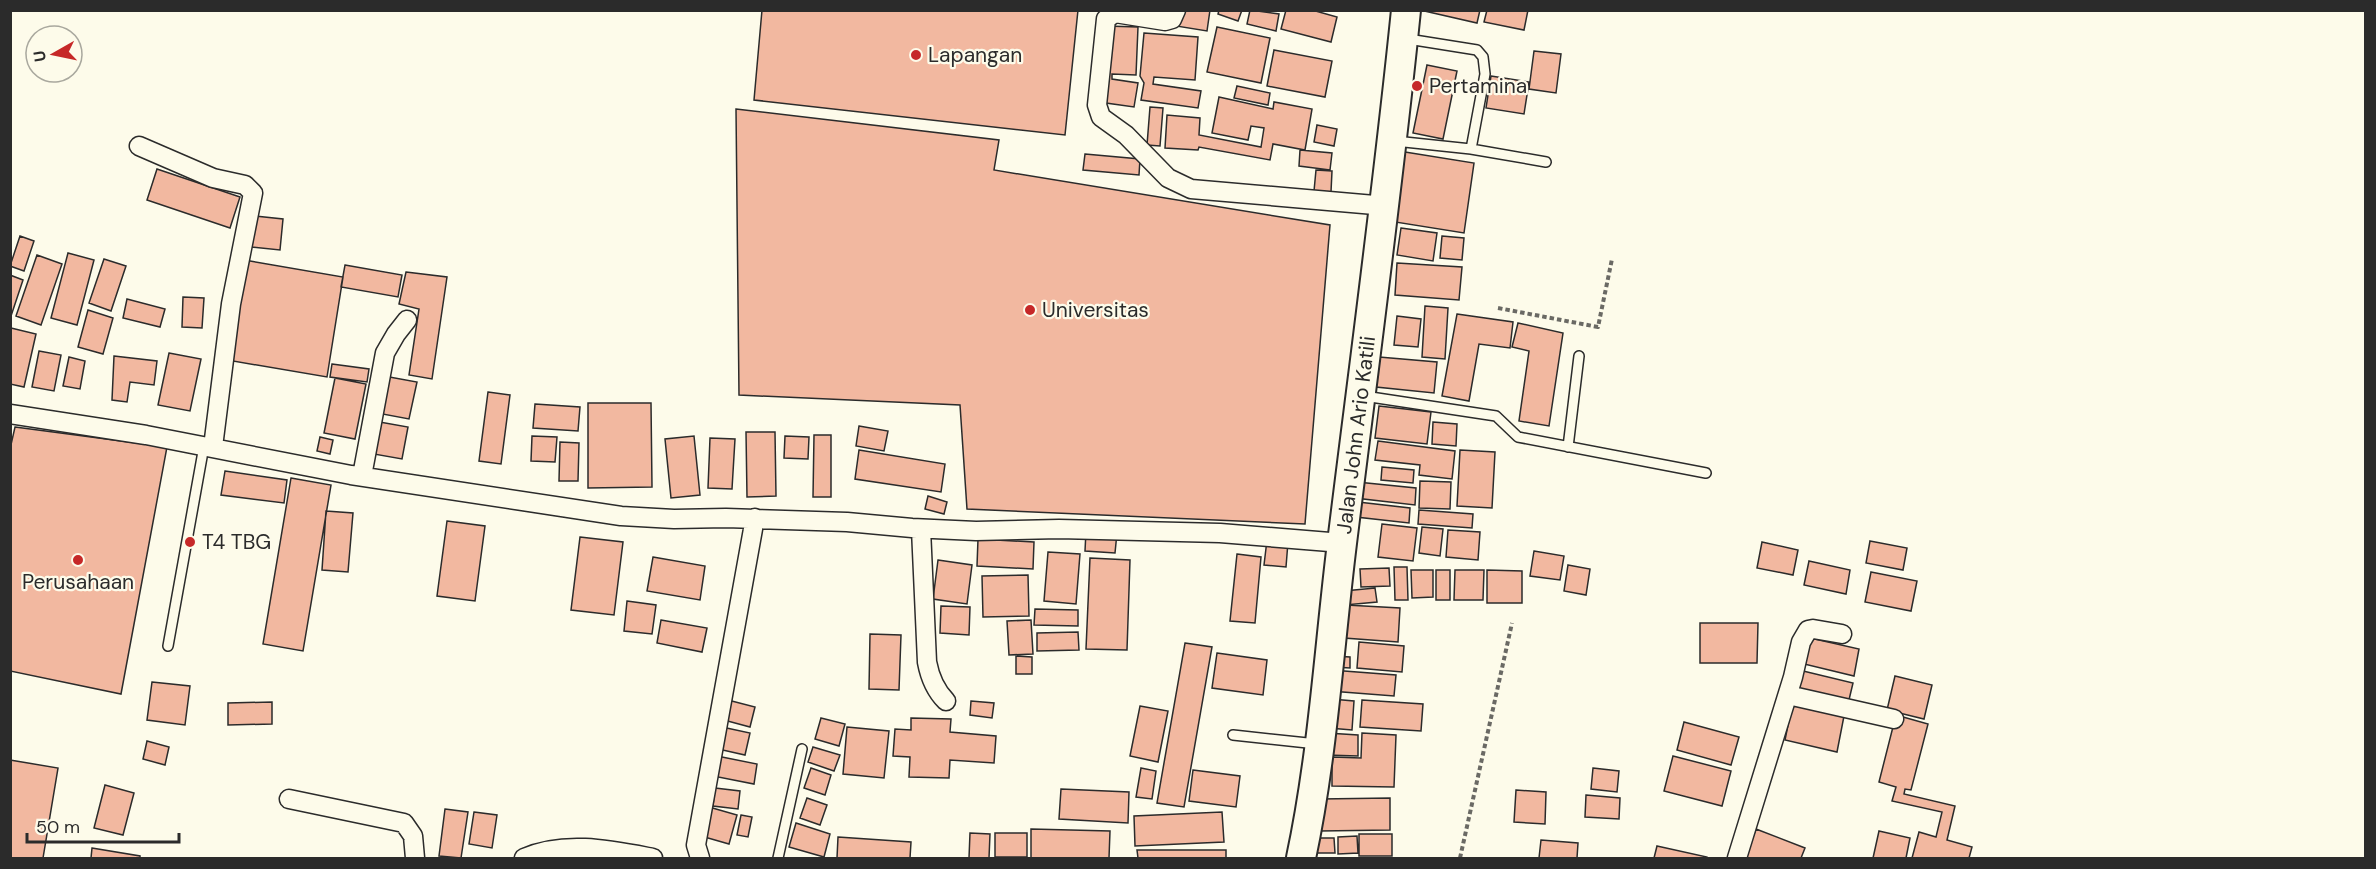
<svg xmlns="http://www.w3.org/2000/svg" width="2376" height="869" font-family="'DM Sans',sans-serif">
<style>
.building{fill:#f2b8a0;stroke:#2b2b2b;stroke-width:1.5}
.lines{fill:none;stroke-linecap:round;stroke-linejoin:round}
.lane-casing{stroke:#2b2b2b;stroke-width:12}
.street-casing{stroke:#2b2b2b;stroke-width:21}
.primary-casing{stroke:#2b2b2b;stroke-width:32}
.path{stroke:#6a6964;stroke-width:4;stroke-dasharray:4.5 3;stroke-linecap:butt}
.lane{stroke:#fdfbea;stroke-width:9}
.street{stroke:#fdfbea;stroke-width:18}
.primary{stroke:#fdfbea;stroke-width:28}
.poi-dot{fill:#c62828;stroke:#fdfbea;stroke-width:2}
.labels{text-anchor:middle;stroke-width:4.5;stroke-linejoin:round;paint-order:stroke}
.poi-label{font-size:21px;fill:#2b2b2b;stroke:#fdfbea;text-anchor:start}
.street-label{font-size:21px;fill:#2b2b2b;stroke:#fdfbea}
</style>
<rect width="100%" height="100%" fill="#fdfbea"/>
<!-- building -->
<path class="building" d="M762,10H1078L1065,135L754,100Z
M1179,10H1210L1207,31L1176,26Z
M1219,10H1242L1238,21L1218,14Z
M1250,10L1279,14L1276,31L1247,24Z
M1286,10H1312L1337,17L1331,42L1281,29Z
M1420,10H1480L1477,23Z
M1487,10H1528L1524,30L1484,22Z
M1106,26L1138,27L1136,75L1112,74V79L1138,83L1134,107L1099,102Z
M1217,27L1270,38L1261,83L1207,72Z
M1144,33L1198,37L1195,80L1154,77L1153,84L1201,91L1198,108L1141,100L1144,83L1140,76Z
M1274,50L1332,61L1325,97L1267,86Z
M1534,51L1561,54L1556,93L1529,89Z
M1427,65L1457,71L1443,139L1413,133Z
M1491,76L1529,82L1524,114L1486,108Z
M1237,86L1270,93L1268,105L1234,98Z
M1219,97L1273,109L1274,102L1312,109L1305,150L1273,144L1270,160L1199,147L1198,150L1165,148L1167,115L1200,118L1199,135L1261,147L1264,128L1251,126L1248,140L1212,133Z
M1150,107L1163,108L1160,146L1147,145Z
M736,109L999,140L994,170L1330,225L1305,524L967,509L960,405L739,395Z
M1317,125L1337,129L1334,146L1314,142Z
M1300,150L1332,153L1330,170L1299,166Z
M1405,152L1474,163L1464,233L1395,222Z
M1085,154L1140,159L1139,175L1083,170Z
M157,169L240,197L230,228L147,200Z
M1316,170L1332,171L1331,192L1314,191Z
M255,216L283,219L280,250L252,247Z
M1401,228L1437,233L1433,261L1397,255Z
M20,236L34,241L24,271L10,266Z
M1442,236L1464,238L1462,260L1440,258Z
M68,253L94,260L77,325L51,318Z
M37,255L62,264L41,325L16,316Z
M104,259L126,266L111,311L89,303Z
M244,260L343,277L327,377L227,360Z
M1397,263L1462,267L1459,300L1395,295Z
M345,265L402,275L398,297L341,287Z
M406,272L447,277L432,379L409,375L419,309L399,304Z
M10,275L23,280L10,319Z
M183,297L204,298L202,328L182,327Z
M127,299L165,309L160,327L123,318Z
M1425,306L1448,308L1445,359L1422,357Z
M88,310L113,318L103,354L78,347Z
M1457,314L1513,322L1510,348L1479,344L1469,401L1442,396Z
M1397,316L1421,319L1418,347L1394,345Z
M1518,323L1563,333L1549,426L1519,421L1529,351L1512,347Z
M11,328L36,334L24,387L10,384Z
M39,351L61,355L54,391L32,387Z
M169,353L201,359L190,411L158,405Z
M114,356L157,361L154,385L130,382L127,402L112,400Z
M69,357L85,361L80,389L63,386Z
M1379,357L1437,362L1434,393L1376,387Z
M332,364L369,369L367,382L330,377Z
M384,376L417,382L409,419L377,413Z
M335,378L366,384L355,439L324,433Z
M488,392L510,395L501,464L479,461Z
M588,403H651L652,487L588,488Z
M535,404L580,407L578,431L533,428Z
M1379,406L1431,412L1427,444L1375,438Z
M374,421L408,427L402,459L368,453Z
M1433,422L1457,424L1456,446L1432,444Z
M859,426L888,431L884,451L856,446Z
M15,427L167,447L121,694L10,671V449Z
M746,432H775L776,496L747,497Z
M814,435H831V497H813Z
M532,436L557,437L555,462L531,461Z
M694,436L700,495L671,498L665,439Z
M785,436L809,437L808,459L784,458Z
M320,437L333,440L330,454L317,451Z
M710,438L735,439L732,489L708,488Z
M1378,441L1455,451L1452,479L1419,475L1420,465L1375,460Z
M560,442L579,443L578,481H559Z
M859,450L945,464L941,492L855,479Z
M1460,450L1495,452L1492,508L1457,506Z
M1382,467L1414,470L1413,483L1381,480Z
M225,471L287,480L284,503L221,495Z
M291,478L331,485L303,651L263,644Z
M1420,481L1451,482L1450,509L1419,508Z
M1357,482L1416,488L1415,505L1355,498Z
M928,496L947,502L944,514L925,509Z
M1358,502L1410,508L1409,523L1356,517Z
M1419,510L1473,514L1472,528L1418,524Z
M326,511L353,513L348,572L322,570Z
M447,521L485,526L475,601L437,596Z
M1382,524L1417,528L1413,561L1378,557Z
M1422,527L1443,529L1440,556L1419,553Z
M1448,530L1480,532L1478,560L1446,557Z
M1086,531L1117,533L1115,553L1085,551Z
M580,537L623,542L614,615L571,610Z
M978,539L1034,542L1033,569L977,566Z
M1267,540L1288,542L1286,567L1264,565Z
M1870,541L1907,548L1903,570L1866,563Z
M1762,542L1798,550L1793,575L1757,568Z
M1534,551L1564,556L1560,580L1530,576Z
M1048,552L1080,554L1076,604L1044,601Z
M1237,554L1261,557L1255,623L1230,621Z
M653,557L705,566L700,600L647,591Z
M1090,558L1130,560L1127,650L1086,649Z
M938,560L972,565L967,604L933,599Z
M1809,561L1850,570L1846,594L1804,585Z
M1568,565L1590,569L1586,595L1564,591Z
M1394,567H1407L1408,600H1395Z
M1389,568L1390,586L1361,587L1360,569Z
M1411,570H1433V597L1412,598Z
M1436,570H1450V600H1436Z
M1455,570H1484L1483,600H1454Z
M1487,570L1522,571V603H1487Z
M1871,572L1917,581L1911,611L1865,602Z
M1028,575L1029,616L983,617L982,576Z
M1375,588L1377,602L1345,605L1344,591Z
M627,601L656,605L652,634L624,631Z
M1346,605L1400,608L1398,642L1344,638Z
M941,606L970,607L969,635L940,633Z
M1035,609L1078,610V626L1034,625Z
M661,620L707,628L702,652L657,643Z
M1031,620L1033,654L1009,655L1007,621Z
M1700,623H1758L1757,663H1700Z
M1078,632L1079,650L1037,651V633Z
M870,634L901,635L899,690L869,689Z
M1806,637L1859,649L1854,676L1800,663Z
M1359,642L1404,646L1402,672L1357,668Z
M1185,643L1212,647L1184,807L1157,803Z
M1217,653L1267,660L1263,695L1212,688Z
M1016,656L1032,657V674H1016Z
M1334,656L1350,657V668L1334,667Z
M1331,670L1396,675L1394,696L1330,691Z
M1799,670L1853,683L1848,704L1794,692Z
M1895,676L1932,685L1924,719L1887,710Z
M152,682L190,686L185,725L147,720Z
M724,699L755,707L750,727L720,719Z
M1331,699L1354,701L1352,730L1329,728Z
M1362,700L1423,704L1421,731L1360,727Z
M971,701L994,703L992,718L970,715Z
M272,702V724L228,725V703Z
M1792,705L1844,716L1837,752L1785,740Z
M1140,706L1168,711L1158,762L1130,756Z
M1896,715L1928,724L1911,790L1905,789L1904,794L1955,806L1947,840L1972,847L1969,858H1912L1919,832L1936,837L1942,812L1892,801L1896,787L1879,782Z
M821,718L845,724L839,746L815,739Z
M911,718L951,719L950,732L996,736L994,763L950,760L949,778L909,777L910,757L893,756L895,729L911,730Z
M1684,722L1739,737L1731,765L1677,750Z
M722,727L750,733L745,755L718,749Z
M847,727L889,731L884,778L843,774Z
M1327,733L1358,735V756L1326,755Z
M1362,733L1396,735L1394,787L1332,786V757L1361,758Z
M147,741L169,747L165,765L143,759Z
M813,747L840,755L834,771L808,762Z
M717,756L757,764L754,784L713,776Z
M1673,756L1731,771L1722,806L1664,791Z
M10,760L58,768L43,858H10Z
M811,768L831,775L825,795L804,788Z
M1141,768L1156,771L1152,799L1136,797Z
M1593,768L1619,771L1617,792L1591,789Z
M1193,770L1240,776L1236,807L1189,801Z
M105,785L134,793L123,835L94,828Z
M715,788L740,791L738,809L713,806Z
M1061,789L1129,792L1128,823L1059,819Z
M1516,790L1546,792L1545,824L1514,822Z
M1586,795L1620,798L1619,819L1585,817Z
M807,798L827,805L820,825L800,818Z
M1390,798V830L1320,831V799Z
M709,807L737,815L729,844L701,836Z
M445,809L468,812L461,858L439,856Z
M474,812L497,815L492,848L469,844Z
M1222,812L1224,842L1135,846L1134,816Z
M741,815L752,817L748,837L737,835Z
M796,823L830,834L824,857L789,847Z
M1031,829L1110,831L1109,858H1031Z
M1756,829L1805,848L1801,858H1745Z
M1879,831L1910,838L1906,858H1873Z
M970,833L990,834L989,858H969Z
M995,833H1027V857H995Z
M1359,834H1392V856H1359Z
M1357,836L1358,853L1338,854V837Z
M838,837L911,842L910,858H837Z
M1311,838H1334L1335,853H1311Z
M1541,840L1578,843L1577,858H1539Z
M1657,846L1707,857V858H1654Z
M92,848L140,856V858H91Z
M1137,850H1226V858H1138Z"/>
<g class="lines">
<defs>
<path id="lane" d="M1405,41L1408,39L1477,50L1483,57L1485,74L1471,149
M1395,141L1471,149L1546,162
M1364,396L1496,416L1518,437L1706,473
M1568,447L1579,356
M168,646L204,446
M1233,735L1317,744
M778,858L802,749"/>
<path id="street" d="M1176,10L1172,19L1165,21L1115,13L1106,19L1097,105L1101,117L1126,135L1168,178L1191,189L1386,206
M139,146L213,178L245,185L253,193L231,304L213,447
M10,414L146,435L351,475L621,516L674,519L726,518L847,522L912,528L976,531L1059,529L1220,533L1342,543
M362,476L385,353L396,334L407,320
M921,529L927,662C930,678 935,690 946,701
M1788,695L1894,719
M289,799L404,823L413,836L415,858
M524,858C565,840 611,850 653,858
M700,858L696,845L755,518
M1737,858L1793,677L1801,642L1808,630L1813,629L1842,634"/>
<path id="primary" d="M1301,858C1323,755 1329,648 1342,543C1364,365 1388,188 1406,10"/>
</defs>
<!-- lane casing -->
<use href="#lane" class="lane-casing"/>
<!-- street casing -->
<use href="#street" class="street-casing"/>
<!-- primary casing -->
<use href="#primary" class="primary-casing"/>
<!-- path -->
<path class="path" d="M1498,308L1598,327L1612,259
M1460,858L1512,623"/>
<!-- lane -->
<use href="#lane" class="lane"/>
<!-- street -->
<use href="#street" class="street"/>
<!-- primary -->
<use href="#primary" class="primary"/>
</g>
<!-- markers -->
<g class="poi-dot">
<circle cx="916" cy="55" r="6"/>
<circle cx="1417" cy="86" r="6"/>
<circle cx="1030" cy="310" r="6"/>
<circle cx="190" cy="542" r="6"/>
<circle cx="78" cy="560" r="6"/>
</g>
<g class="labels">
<!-- poi labels -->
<g class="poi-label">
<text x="928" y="62">Lapangan</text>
<text x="1429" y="93">Pertamina</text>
<text x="1042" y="317">Universitas</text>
<text x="202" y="549">T4 TBG</text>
<text x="78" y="589" text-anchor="middle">Perusahaan</text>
</g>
<!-- street labels -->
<g class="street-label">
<text transform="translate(1356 435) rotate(-83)" y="7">Jalan John Ario Katili</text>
</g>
</g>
<!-- border -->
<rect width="2376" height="869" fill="none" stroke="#2b2b2b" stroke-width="24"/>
<!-- north arrow -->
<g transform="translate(54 54) rotate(261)"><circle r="28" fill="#fdfbea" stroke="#a9a89e" stroke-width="1.5"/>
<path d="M0-4.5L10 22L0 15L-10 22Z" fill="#c62828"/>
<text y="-9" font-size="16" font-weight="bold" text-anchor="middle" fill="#2b2b2b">U</text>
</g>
<!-- scale -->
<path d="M27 833v9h152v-9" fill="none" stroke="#2b2b2b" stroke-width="3"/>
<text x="36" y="833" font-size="18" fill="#2b2b2b" stroke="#fdfbea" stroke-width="4.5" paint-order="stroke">50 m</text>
</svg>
